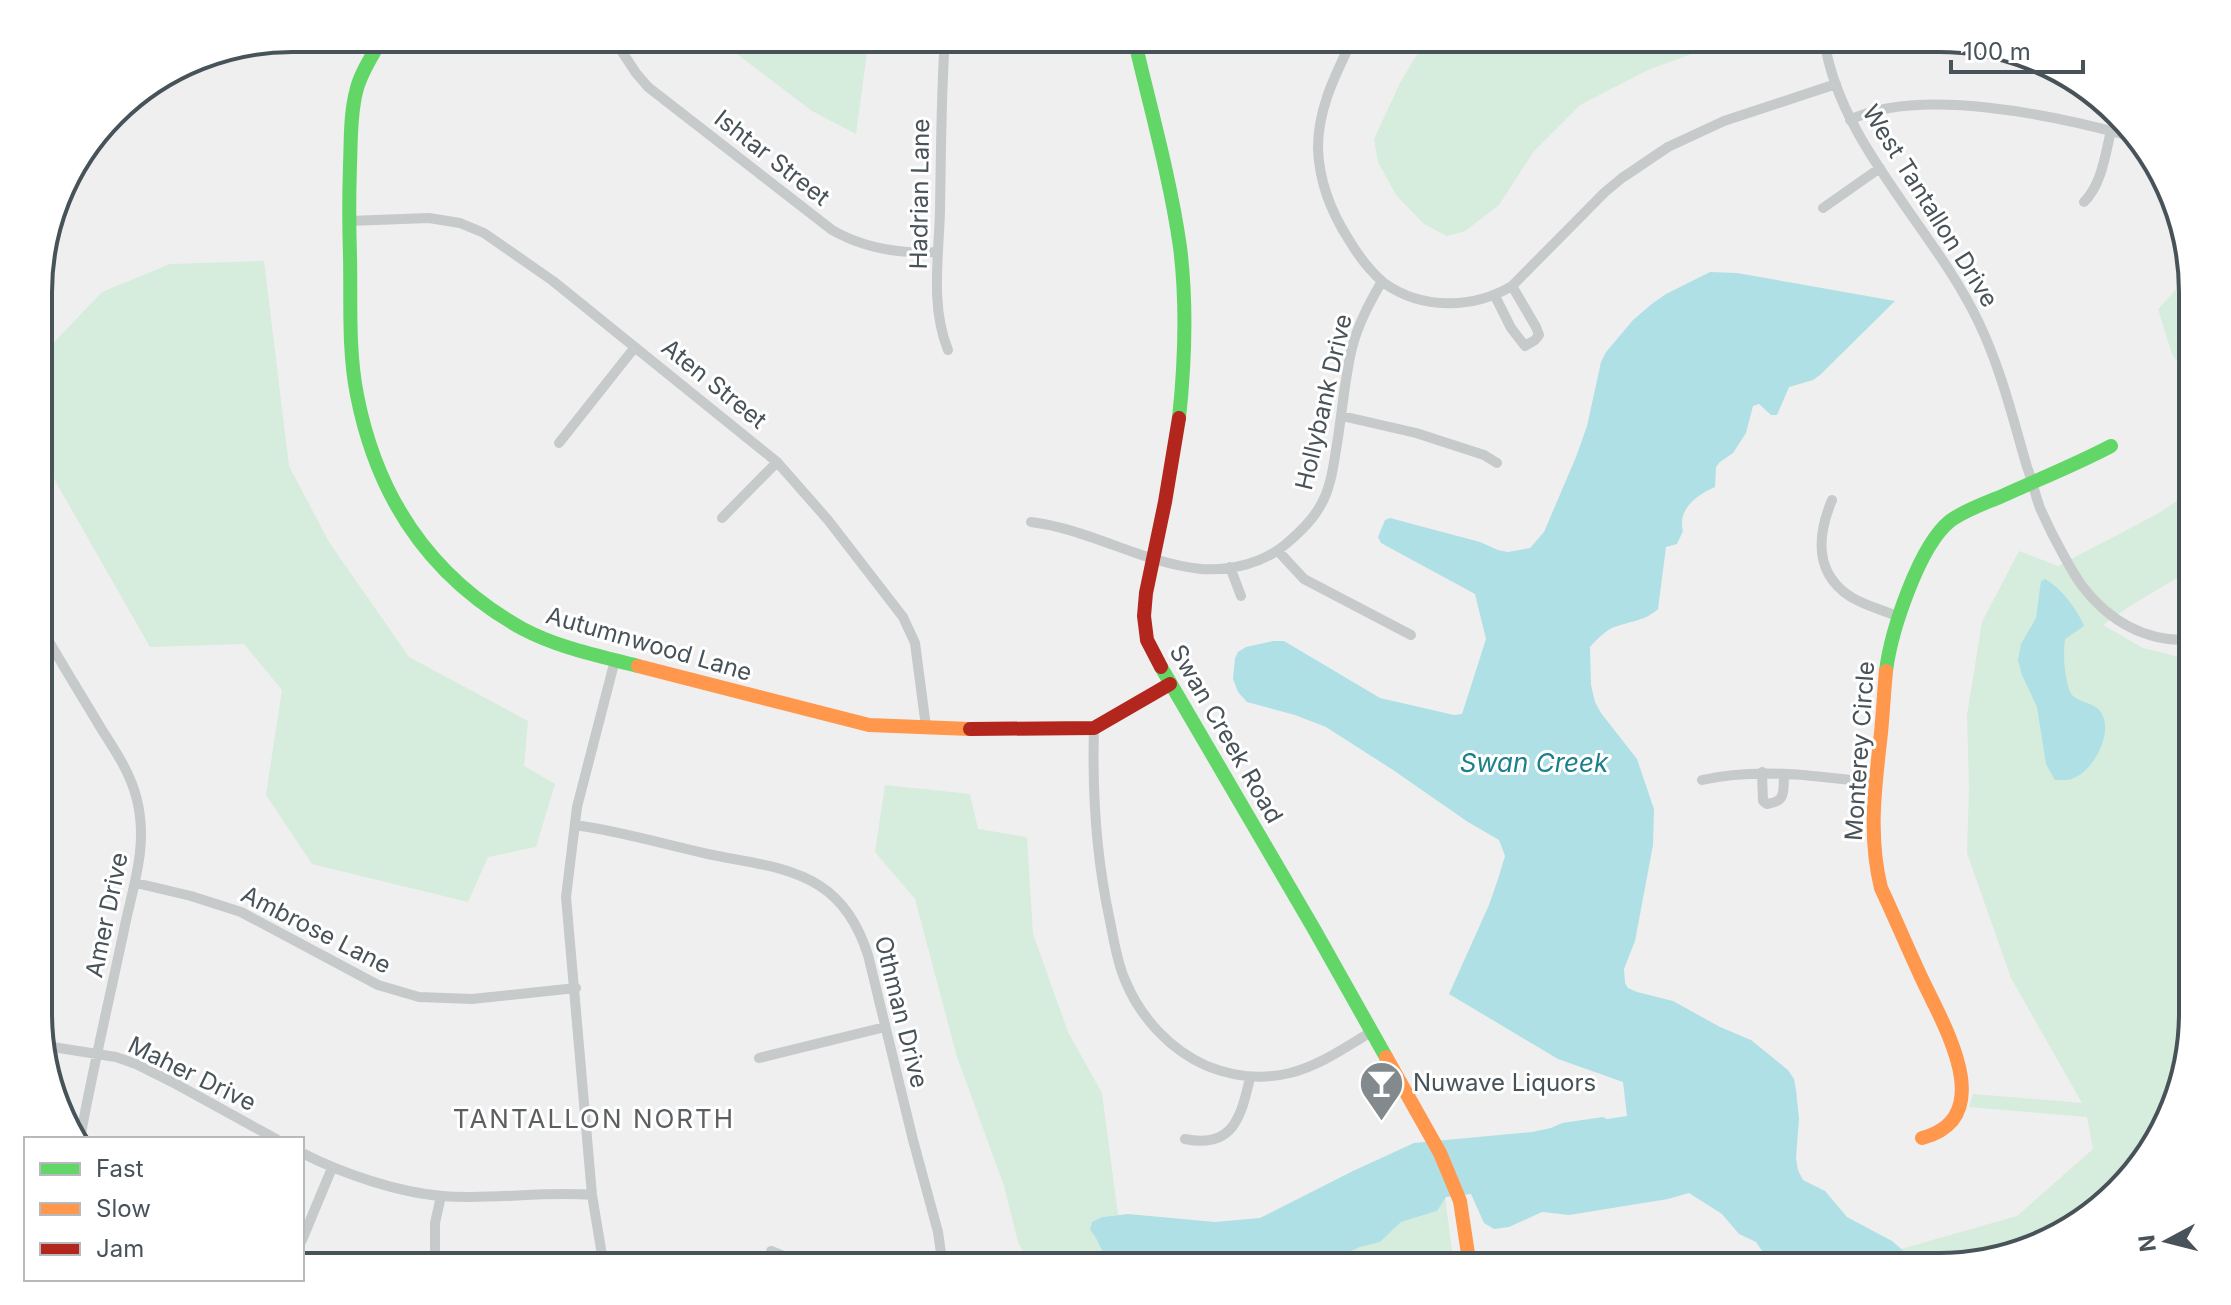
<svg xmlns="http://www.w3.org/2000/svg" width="2231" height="1305" font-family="Inter,sans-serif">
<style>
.green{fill:#d6ecdc}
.water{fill:#afe0e5}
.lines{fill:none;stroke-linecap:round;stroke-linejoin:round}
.street{stroke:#c7caca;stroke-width:10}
.fast{stroke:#63d668;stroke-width:14}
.slow{stroke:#ff974d;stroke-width:14}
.jam{stroke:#b3261e;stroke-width:14}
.labels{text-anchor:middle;stroke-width:6;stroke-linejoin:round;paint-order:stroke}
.street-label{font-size:24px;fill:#485359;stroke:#fff}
.poi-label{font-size:24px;fill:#485359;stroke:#fff;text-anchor:start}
.water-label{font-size:26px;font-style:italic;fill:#1c808a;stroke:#fff}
.neighbourhood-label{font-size:26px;letter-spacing:2px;fill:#5c5f62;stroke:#fff}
.rim{fill:none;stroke:#485359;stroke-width:4}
</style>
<rect width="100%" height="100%" fill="#efefef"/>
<!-- green -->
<path class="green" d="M716,38H869L856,134L812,111Z
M1427,38H1752L1713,46L1648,70L1580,105L1534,151L1499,205L1465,231L1447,236L1424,224L1396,195L1378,162L1374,139L1400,83Z
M264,261L289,466L329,542L409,657L528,721L524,766L555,784L536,847L488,857L468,902L312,864L266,795L282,690L244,644L150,647L40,454V357L102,292L170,264Z
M2192,272V383L2172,354L2158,309Z
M2192,491V569L2130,606L2103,625L2143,648L2179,657L2192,690V1029L2159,1140L2066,1233L1955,1266H1921L1901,1249L2017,1216L2093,1149L2087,1117L1969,1107L1973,1094L2082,1103L2011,978L1967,853L1969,788L1967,715L1982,622L2019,551L2058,566L2159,513Z
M885,785L970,794L978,829L1027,837L1033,934L1068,1032L1102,1093L1118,1215L1102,1217L1092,1222L1090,1230C1097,1237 1098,1244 1103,1252C1107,1258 1112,1259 1114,1267H1027L1029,1262L1018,1242L1004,1186L957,1057L915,899L875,852Z
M1445,1197L1454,1267H1317L1360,1247L1380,1242L1401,1222L1437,1211Z"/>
<!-- water -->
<path class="water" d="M1710,272L1737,273L1895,301L1820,375L1813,380L1789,387L1777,415H1771L1759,404L1753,406L1746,433L1733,453L1720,462L1716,467L1715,487C1697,495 1677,509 1683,531L1677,544L1666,547L1658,609C1643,623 1626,621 1610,629C1602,634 1596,640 1590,647L1591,685L1595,702L1601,713L1637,759L1654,809L1653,845L1635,941L1624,969L1625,983L1628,988L1637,992L1673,1001L1720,1027L1751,1040L1788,1070L1794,1079L1796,1090L1799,1119L1796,1158L1798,1170L1803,1180L1825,1191L1847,1217L1892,1241L1921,1266L1773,1267L1756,1242L1739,1234L1722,1214L1689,1193L1668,1199L1569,1215L1542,1212L1509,1227L1494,1229L1484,1223L1471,1194L1446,1197L1437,1211L1401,1222L1380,1242L1360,1247L1317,1267H1174L1158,1259L1149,1267H1114C1112,1259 1107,1258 1103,1252C1098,1244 1097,1237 1090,1230L1092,1222L1102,1217L1128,1214L1215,1222L1260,1218L1353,1171L1414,1143L1532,1132L1551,1128L1562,1123L1603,1117L1607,1119L1627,1116L1623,1082L1558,1059L1449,994L1489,905L1498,879L1505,856L1499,840L1468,822L1393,770L1326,727L1295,715L1247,702L1238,692L1233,679L1235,658L1238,652L1246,647L1273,641H1284L1380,698L1454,715L1462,714L1486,639L1475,594L1381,543L1378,537L1385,520L1390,518L1480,542L1498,550L1508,552L1530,548L1544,532L1576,457L1587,426L1601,362L1606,352L1633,320L1653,303L1666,294Z
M2045,579C2061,588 2077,609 2084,626L2065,639C2063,655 2064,673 2069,689C2073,704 2095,700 2102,714C2113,735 2093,770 2074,778C2068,781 2061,780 2055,780L2046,764L2037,707L2022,675L2018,660L2021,644L2036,618L2041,581Z"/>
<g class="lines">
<!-- street -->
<path class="street" d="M613,38L636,73L648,87L832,230C865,249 900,254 937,252
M945,38C941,95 941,153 940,210C939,255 930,306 948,350
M1353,38C1336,74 1318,107 1318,148C1319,182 1331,212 1349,240C1358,255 1371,272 1384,283C1422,310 1473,309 1512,286L1605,192L1622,178L1668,147L1724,121L1836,84
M1824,38C1838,143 1935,229 1979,323C2001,369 2013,419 2027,467C2032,480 2035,494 2040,508C2047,524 2055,540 2064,556C2070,567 2076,578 2083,587C2111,623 2146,642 2192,640
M1850,120C1920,86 2057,116 2130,136
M2084,202C2102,184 2105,155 2111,131
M1823,208L1880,168
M349,221L429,218L460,223L484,233L553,281L777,462L828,520L903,617L915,643L926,727
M1495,296L1511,328L1525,346L1535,340L1539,335L1536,327L1512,286
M1342,416L1416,433L1484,455L1497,463
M559,443L635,347
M1832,500C1817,536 1814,573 1851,597C1866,606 1883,610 1899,617
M722,518L777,462
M1031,522C1089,529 1142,563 1201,569C1231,571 1264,563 1286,544C1299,533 1311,522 1319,508C1330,491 1333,469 1336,450C1342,416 1344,381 1352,348C1358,324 1370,302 1382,281
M1278,551L1304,579L1411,635
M1230,567L1241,596
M40,626C60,661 81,695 102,730C116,752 131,774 137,800C148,844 134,883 125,925C110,997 93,1067 80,1139
M1094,728C1092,794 1096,857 1110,921C1114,941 1117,962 1125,980C1140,1017 1170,1050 1207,1066C1234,1077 1261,1080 1290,1073C1319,1066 1346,1047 1371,1032
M1762,772L1763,801L1767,804C1787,801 1783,791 1784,774
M1702,780C1759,767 1818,776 1876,783
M575,825C620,831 663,844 708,854C744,862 788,865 820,886C845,902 859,927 868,955L913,1140L938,1232L943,1267
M136,883L191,896L241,912L378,985L419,997L472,999L576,988
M40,1045L116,1057L136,1064L176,1084L276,1139
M759,1058L885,1027
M1185,1139C1233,1149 1241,1117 1250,1078
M302,1153C341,1173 399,1193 443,1196C493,1200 542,1191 592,1195
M302,1240L332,1168
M771,1251L811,1267
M435,1267V1223L441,1196
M604,1267L592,1195L566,897L577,807L615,660"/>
<!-- fast -->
<path class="fast" d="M382,38C373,55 360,73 356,92C350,116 351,141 350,165C349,195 349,226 350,256C351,302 348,350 357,395C377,498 431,578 523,629C559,648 600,656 638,666
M1134,38C1150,107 1170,177 1180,247C1187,303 1185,362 1179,418
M1161,667L1314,929L1386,1057
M1886,671C1891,631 1919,546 1950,521C1965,510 1983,504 2000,497C2037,480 2075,465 2111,446"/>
<!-- slow -->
<path class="slow" d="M638,666L869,725L970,729
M1886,671C1884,692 1883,712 1881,733C1875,786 1868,836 1881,888C1895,918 1908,949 1922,979C1943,1024 2000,1117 1922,1138
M1386,1057L1440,1153L1460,1201L1470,1267"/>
<!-- jam -->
<path class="jam" d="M1161,667L1147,640L1144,616L1146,593L1165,502L1179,418
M970,729L1094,728L1170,684"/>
</g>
<!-- icons -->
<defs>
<symbol id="bar-pin" viewBox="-11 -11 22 30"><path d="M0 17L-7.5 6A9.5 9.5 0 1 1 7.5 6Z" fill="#828a8e" stroke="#fff"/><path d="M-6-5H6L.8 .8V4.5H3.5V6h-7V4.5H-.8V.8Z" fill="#fff"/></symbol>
</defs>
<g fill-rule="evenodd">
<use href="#bar-pin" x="1356" y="1058" width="51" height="69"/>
</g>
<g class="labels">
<!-- street labels -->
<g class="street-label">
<text transform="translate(772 158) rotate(38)" y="8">Ishtar Street</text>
<text transform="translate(920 194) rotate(-89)" y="8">Hadrian Lane</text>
<text transform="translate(1930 206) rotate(58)" y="8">West Tantallon Drive</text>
<text transform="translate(714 384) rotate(39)" y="8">Aten Street</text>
<text transform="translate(1324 402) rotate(-77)" y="8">Hollybank Drive</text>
<text transform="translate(649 644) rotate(16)" y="8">Autumnwood Lane</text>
<text transform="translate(1226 734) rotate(60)" y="8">Swan Creek Road</text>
<text transform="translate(1860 751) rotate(-86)" y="8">Monterey Circle</text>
<text transform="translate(107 915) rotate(-78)" y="8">Amer Drive</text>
<text transform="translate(316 930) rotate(27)" y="8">Ambrose Lane</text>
<text transform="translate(901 1012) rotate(76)" y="8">Othman Drive</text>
<text transform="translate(192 1074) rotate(26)" y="8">Maher Drive</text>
</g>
<!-- poi labels -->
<g class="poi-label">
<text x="1413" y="1091">Nuwave Liquors</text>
</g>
<!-- water labels -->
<g class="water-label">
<text x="1534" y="772">Swan Creek</text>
</g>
<!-- neighbourhood labels -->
<g class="neighbourhood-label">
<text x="594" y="1128">TANTALLON NORTH</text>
</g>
</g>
<!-- crop -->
<path d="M0 0H2231V1305H0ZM292 52H1939A240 240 0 0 1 2179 292V1013A240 240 0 0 1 1939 1253H292A240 240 0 0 1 52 1013V292A240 240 0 0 1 292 52Z" fill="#fff" fill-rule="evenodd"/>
<path class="rim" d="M292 52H1939A240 240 0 0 1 2179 292V1013A240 240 0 0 1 1939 1253H292A240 240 0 0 1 52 1013V292A240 240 0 0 1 292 52Z"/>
<!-- legend -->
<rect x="24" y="1137" width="280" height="144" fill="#ffffff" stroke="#b6babd" stroke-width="2"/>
<rect x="40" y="1163" width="40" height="12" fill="#63d668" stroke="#b6babd" stroke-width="2"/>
<text x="96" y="1177" font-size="24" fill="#485359">Fast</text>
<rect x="40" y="1203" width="40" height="12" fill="#ff974d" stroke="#b6babd" stroke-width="2"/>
<text x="96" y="1217" font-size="24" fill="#485359">Slow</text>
<rect x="40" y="1243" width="40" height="12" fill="#b3261e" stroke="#b6babd" stroke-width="2"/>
<text x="96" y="1257" font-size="24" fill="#485359">Jam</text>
<!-- north arrow -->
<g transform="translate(2167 1241) rotate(263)" stroke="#ffffff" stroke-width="6" paint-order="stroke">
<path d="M0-6L14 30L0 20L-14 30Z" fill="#485359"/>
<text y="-12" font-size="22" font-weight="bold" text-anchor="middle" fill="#485359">N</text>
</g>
<!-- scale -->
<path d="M1951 60v12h132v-12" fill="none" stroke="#485359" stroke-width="4"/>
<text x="1963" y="60" font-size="24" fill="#485359" stroke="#ffffff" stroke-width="6" paint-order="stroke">100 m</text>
</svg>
